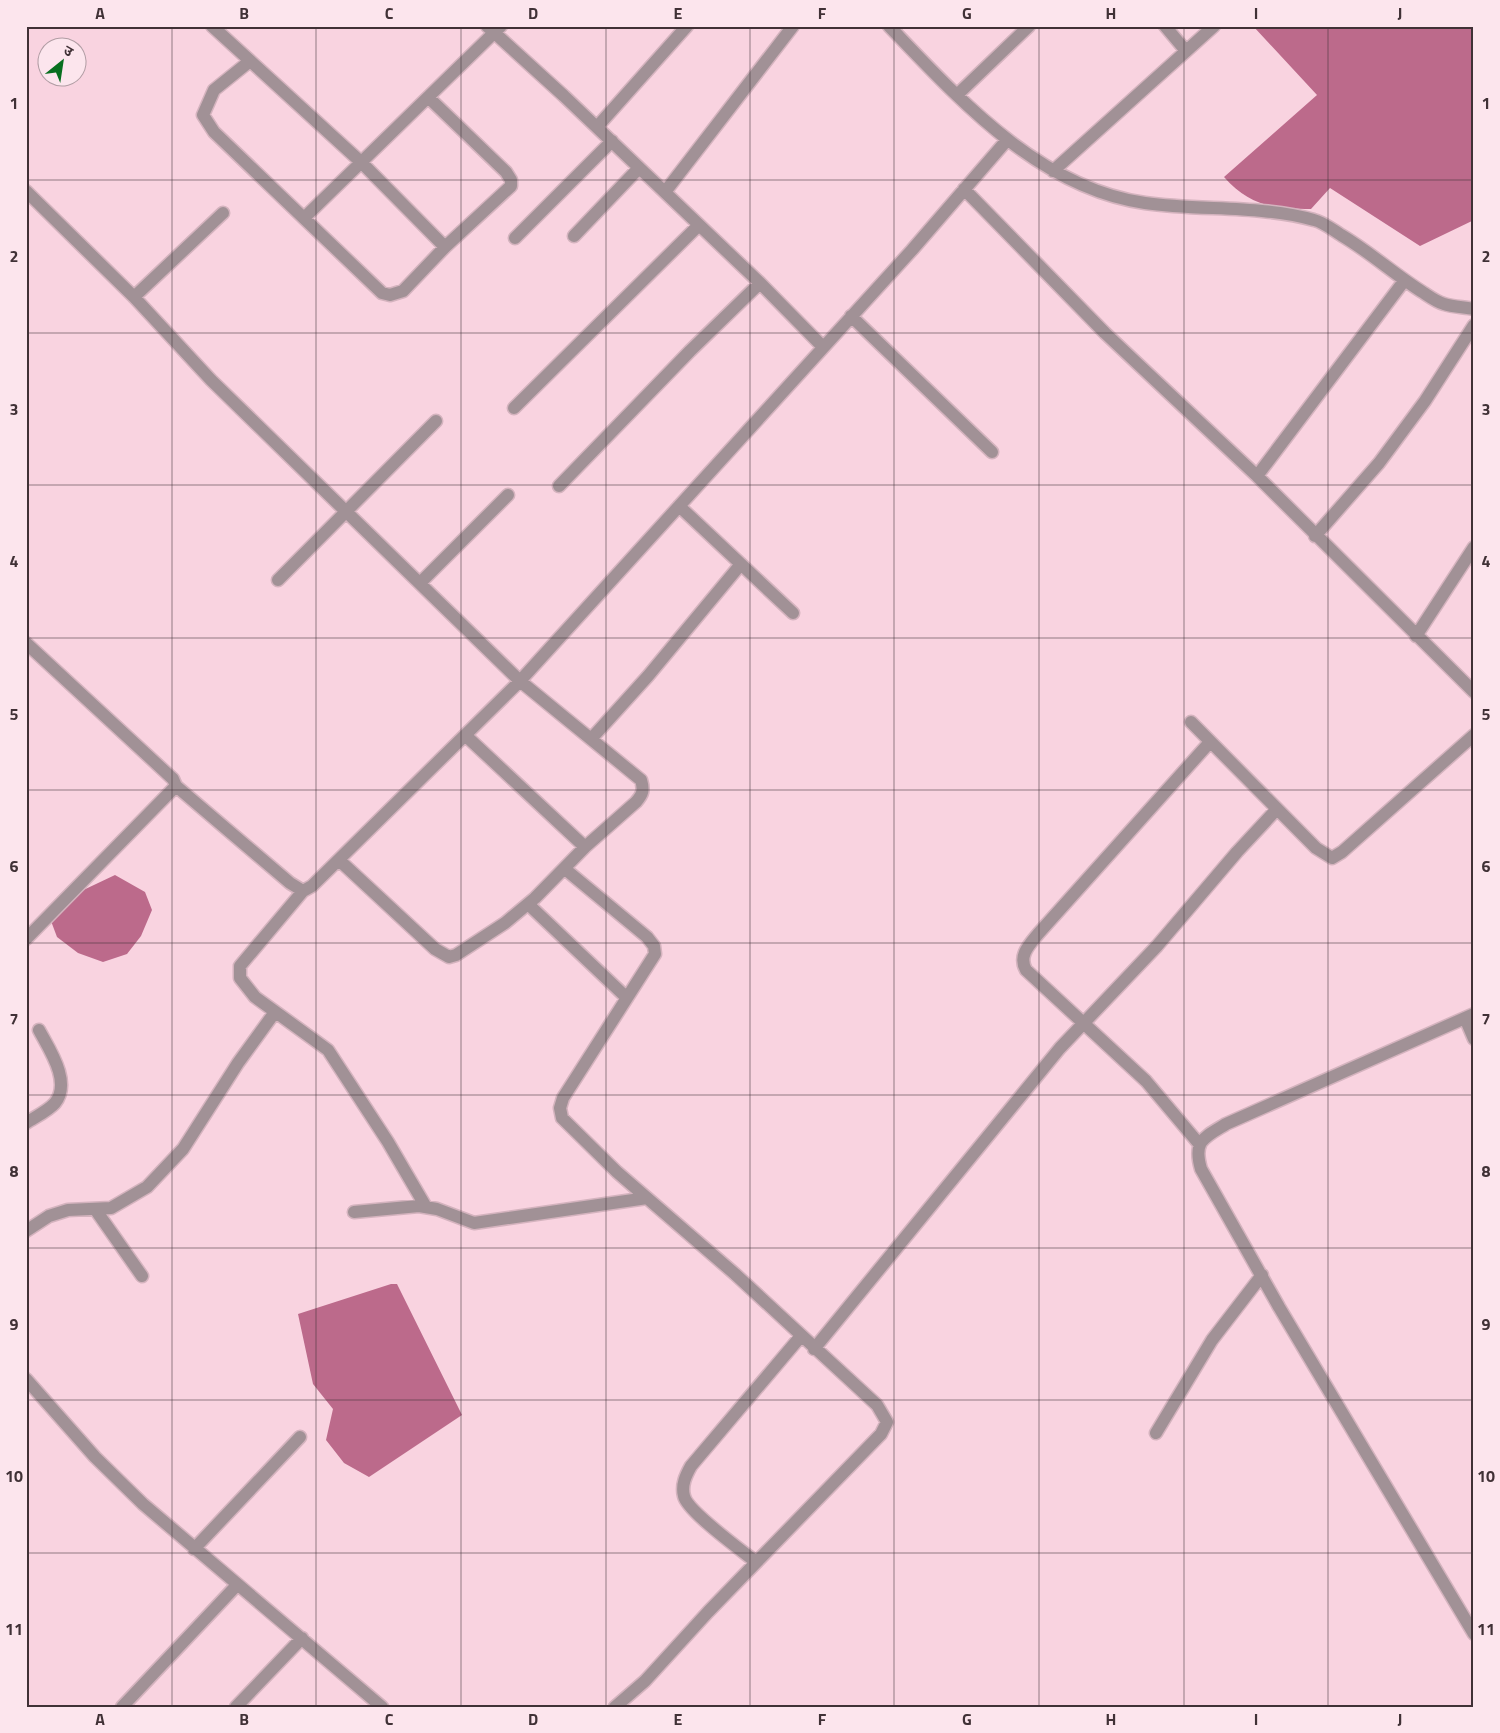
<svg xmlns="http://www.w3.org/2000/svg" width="1500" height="1733" font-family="'Titillium Web','Noto Sans Devanagari',sans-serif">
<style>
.water{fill:#bc6a8b}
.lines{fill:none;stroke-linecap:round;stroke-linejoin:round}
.minor-casing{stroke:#d4b3be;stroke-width:15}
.minor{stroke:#a19196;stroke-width:12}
.grid{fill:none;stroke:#403136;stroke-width:1;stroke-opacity:0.55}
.neatline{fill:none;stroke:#403136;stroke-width:2}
.grid-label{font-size:16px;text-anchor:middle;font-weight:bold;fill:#403136}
</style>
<rect width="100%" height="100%" fill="#f9d3e0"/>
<!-- water -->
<path class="water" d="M1253,26H1474V220L1420,246L1330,188L1311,209C1273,209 1250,206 1224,177L1317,95Z
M115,875L145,892L152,910L141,936L127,954L103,962L78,953L57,937L51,921L77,893Z
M391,1284H397L462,1415L369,1477L344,1463L326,1440L333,1409L313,1384L298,1314Z"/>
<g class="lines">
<defs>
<path id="minor" d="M212,26L362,163L445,247
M487,26L564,96L760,283L823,347
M889,26C960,100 1039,188 1145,203C1201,211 1260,205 1314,220C1323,222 1333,230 1341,235C1370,252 1395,275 1424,293C1430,297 1437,302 1444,304C1453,307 1464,307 1474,309
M1165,26L1186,51
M250,61L214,90L203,115L214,132L382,293L390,295L403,291L445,247L511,186V180L506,172L429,98
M958,94L1029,26
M597,127L687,26
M1053,171L1214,26
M964,189L1105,333L1257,476L1474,692
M26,191L134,297L211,380L520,681L641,780C644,790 643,794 636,802L585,847L535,898L505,923L456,955L449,957L435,949L339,860
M665,192L793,26
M305,217L501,26
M574,236L639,168
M515,238L612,141
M134,297L223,213
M851,316L992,452
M514,408L699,225
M1257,476L1404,281
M559,486L690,351L760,283
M679,506L793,613
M1315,536L1379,463L1425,401L1474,325
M278,580L436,421
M420,583L508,495
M1416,636L1474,547
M26,643L173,779L176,786L26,939
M1191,722L1316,848L1332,858L1342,852L1474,735
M465,735L585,847
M591,739L648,676L741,564
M176,786L290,883L303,891L312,886L520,681L912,250L1007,140
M565,869L647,937L654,946L655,954L563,1098L560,1108L562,1118L617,1172L735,1274L877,1405L887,1422L881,1434L708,1612L645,1681L615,1707
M303,891L240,966V978L255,997L328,1050L388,1142L426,1207
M528,904L627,998
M1474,1014L1226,1124C1203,1138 1193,1141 1201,1169L1279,1307L1474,1634
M1465,1018L1474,1039
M26,1123C35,1117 48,1111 55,1103C72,1082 49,1049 39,1030
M1200,1145L1146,1081L1026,970C1018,956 1029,945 1038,934L1210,742
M95,1209L142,1276
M354,1212L419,1206L437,1209L474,1223L647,1198
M26,1231L49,1216L68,1210L111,1208L147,1187L183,1149L238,1063L275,1012
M814,1349L1060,1048L1157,946L1237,852L1277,809
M26,1379L95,1457L143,1504L382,1707
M1156,1433L1212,1340L1262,1275
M194,1549L300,1437
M756,1562C741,1550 687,1511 684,1496C681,1485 686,1475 691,1466L801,1336
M122,1707L237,1585
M236,1707L302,1638"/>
</defs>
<!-- minor casing -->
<use href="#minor" class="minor-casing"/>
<!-- minor -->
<use href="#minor" class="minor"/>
</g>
<!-- grid -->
<path class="grid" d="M172,26V1707M316,26V1707M461,26V1707M606,26V1707M750,26V1707M894,26V1707M1039,26V1707M1184,26V1707M1328,26V1707M26,180H1474M26,333H1474M26,485H1474M26,638H1474M26,790H1474M26,943H1474M26,1095H1474M26,1248H1474M26,1400H1474M26,1553H1474"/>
<!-- border -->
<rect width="1500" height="1733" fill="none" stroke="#fce5ed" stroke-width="55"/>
<!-- north arrow -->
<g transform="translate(62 62) rotate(30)"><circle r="24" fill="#fce5ed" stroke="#b19da4"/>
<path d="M0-4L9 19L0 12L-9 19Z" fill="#086f1f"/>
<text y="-8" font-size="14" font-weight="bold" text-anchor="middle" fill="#403136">उ</text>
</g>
<rect x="28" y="28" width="1444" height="1678" class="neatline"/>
<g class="grid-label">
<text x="100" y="19">A</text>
<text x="244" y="19">B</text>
<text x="389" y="19">C</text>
<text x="533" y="19">D</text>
<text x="678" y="19">E</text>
<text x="822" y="19">F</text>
<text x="967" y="19">G</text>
<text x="1111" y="19">H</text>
<text x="1256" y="19">I</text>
<text x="1400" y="19">J</text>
<text x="14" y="109">1</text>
<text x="1486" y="109">1</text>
<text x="14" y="262">2</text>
<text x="1486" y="262">2</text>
<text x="14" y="415">3</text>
<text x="1486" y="415">3</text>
<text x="14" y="567">4</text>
<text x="1486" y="567">4</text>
<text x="14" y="720">5</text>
<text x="1486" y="720">5</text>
<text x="14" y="872">6</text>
<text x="1486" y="872">6</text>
<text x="14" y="1025">7</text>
<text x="1486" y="1025">7</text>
<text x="14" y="1177">8</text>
<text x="1486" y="1177">8</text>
<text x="14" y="1330">9</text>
<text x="1486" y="1330">9</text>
<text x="14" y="1482">10</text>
<text x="1486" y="1482">10</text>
<text x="14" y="1635">11</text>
<text x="1486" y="1635">11</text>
<text x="100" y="1725">A</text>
<text x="244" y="1725">B</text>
<text x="389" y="1725">C</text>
<text x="533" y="1725">D</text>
<text x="678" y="1725">E</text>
<text x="822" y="1725">F</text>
<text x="967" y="1725">G</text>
<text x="1111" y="1725">H</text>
<text x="1256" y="1725">I</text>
<text x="1400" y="1725">J</text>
</g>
</svg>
